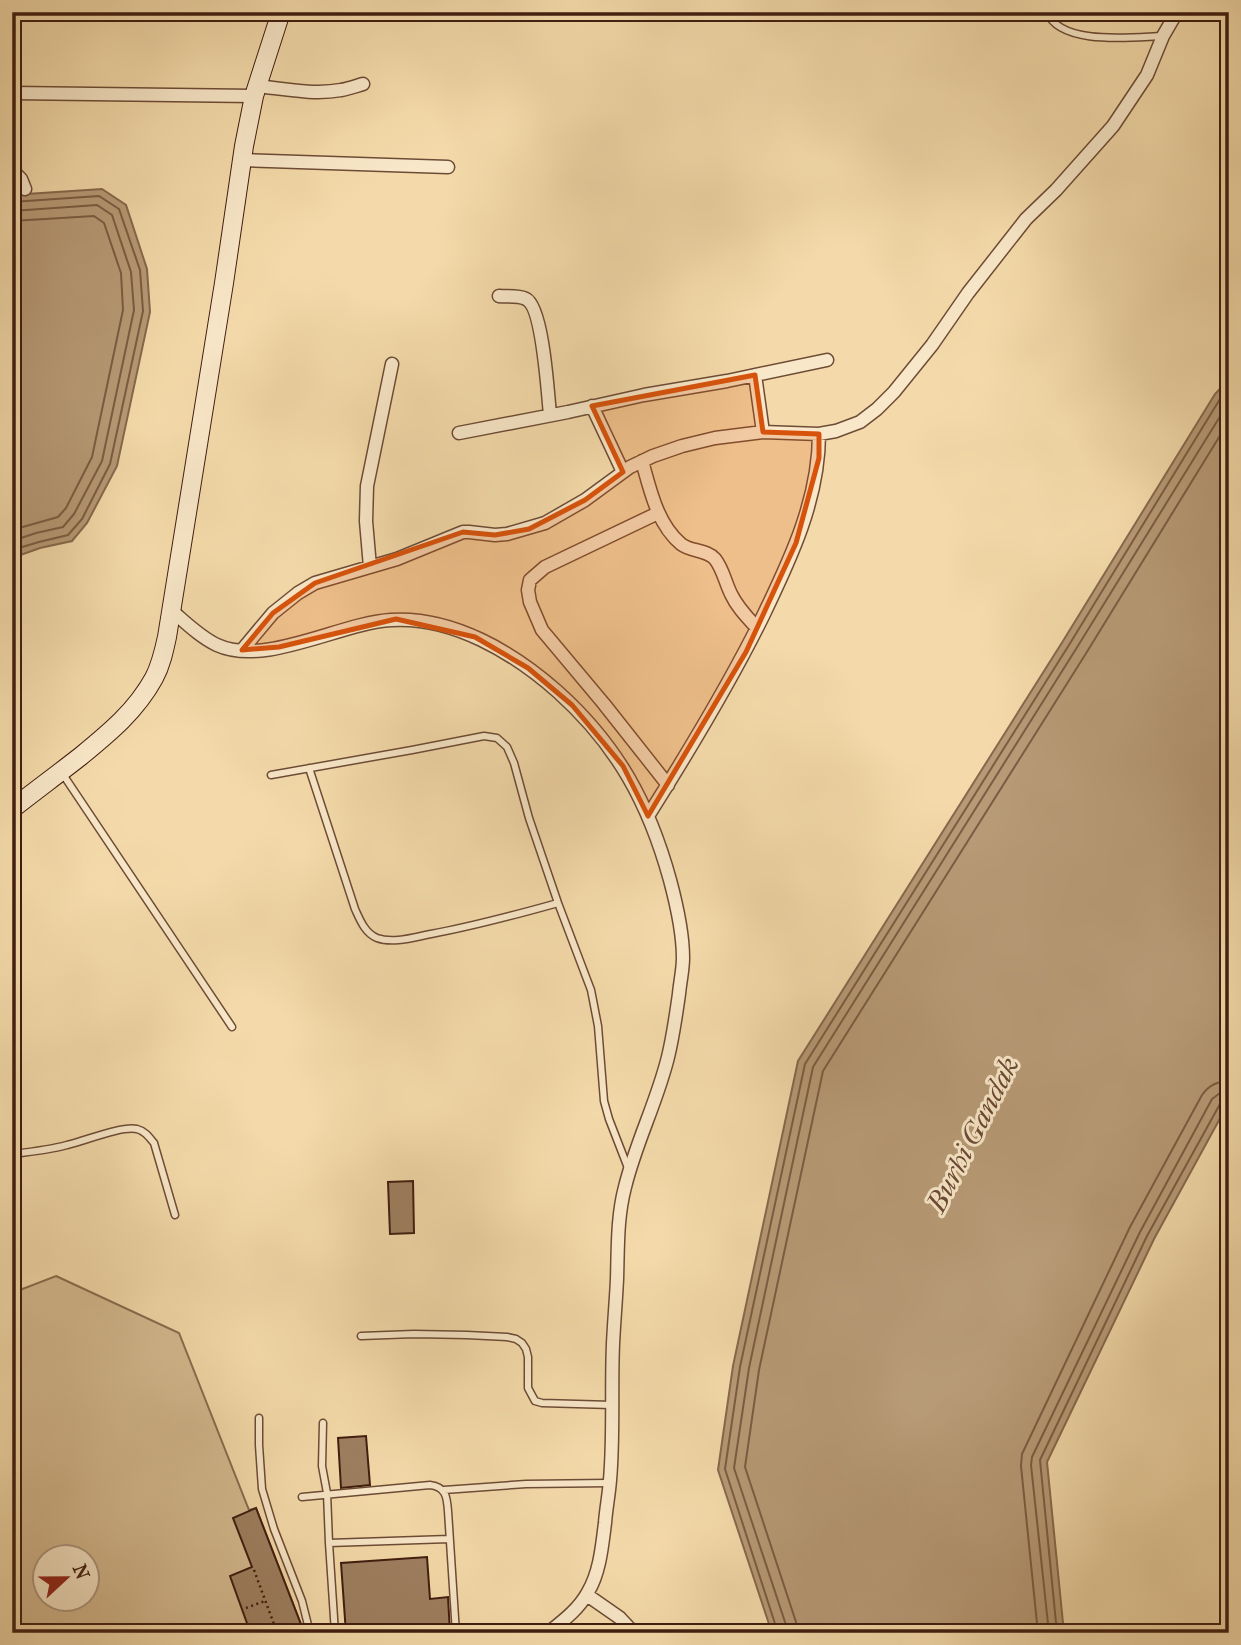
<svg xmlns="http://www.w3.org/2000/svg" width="1241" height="1645" font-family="'IM FELL French Canon',serif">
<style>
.green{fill:#d5ba90;stroke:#8a6c50;stroke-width:2;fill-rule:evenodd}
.water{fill:#b79a76;stroke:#87684d;stroke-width:2}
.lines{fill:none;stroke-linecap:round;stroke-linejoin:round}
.shore{stroke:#7c5c43;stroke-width:2}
.building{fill:#9e7f60;stroke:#401d10;stroke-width:2}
.lane-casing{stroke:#6d4c36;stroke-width:9}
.street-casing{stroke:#6d4c36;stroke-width:15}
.secondary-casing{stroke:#401d10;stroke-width:20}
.path{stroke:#401d10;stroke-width:2.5;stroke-dasharray:2 3.5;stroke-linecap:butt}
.lane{stroke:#f8e7c8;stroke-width:6}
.street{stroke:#f8e7c8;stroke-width:12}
.secondary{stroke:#f8e7c8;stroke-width:18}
.marked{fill:#d7530c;fill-opacity:0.2;stroke:#d7530c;stroke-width:5;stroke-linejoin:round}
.labels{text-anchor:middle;stroke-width:6;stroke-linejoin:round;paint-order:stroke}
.water-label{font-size:28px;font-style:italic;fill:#6a4934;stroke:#f8e7c8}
</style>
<rect width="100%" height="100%" fill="#f4daaa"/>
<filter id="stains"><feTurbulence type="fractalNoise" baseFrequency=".00286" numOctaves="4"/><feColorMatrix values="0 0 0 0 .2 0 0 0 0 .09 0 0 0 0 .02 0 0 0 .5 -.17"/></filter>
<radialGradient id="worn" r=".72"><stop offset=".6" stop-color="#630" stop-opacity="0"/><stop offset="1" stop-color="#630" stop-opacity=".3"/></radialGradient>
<!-- green -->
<path class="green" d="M56,1276L179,1333L249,1510L256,1508L302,1627L299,1633H12V1293ZM46,1558H88V1600H46Z"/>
<!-- water -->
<path class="water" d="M102,189L126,205L147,269L150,312L117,466L87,523L72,541L40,548L12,558V195Z
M1229,379V1102L1154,1239L1047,1462L1064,1633H772L718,1470L733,1366L798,1061L1063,641L1215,394Z"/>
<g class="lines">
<!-- shore -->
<path class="shore" d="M12,202L99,196L119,209L140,270L143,311L110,464L82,519L68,535L39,542L12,550
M12,211L97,205L112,215L131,272L134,310L102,461L74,514L63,527L36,533L12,541
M12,221L94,216L104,223L121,273L123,310L92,457L66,508L58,517L12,530
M778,1633L725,1469L740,1367L805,1064L1069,645L1220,399L1229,389
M787,1633L786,1625L734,1468L749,1368L813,1067L1076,649L1229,402
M798,1633L796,1622L745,1467L759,1370L823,1071L1085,655L1229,421
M1038,1633L1021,1466L1022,1454L1130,1227L1202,1095C1209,1085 1217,1081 1229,1081
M1049,1633L1031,1465L1032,1457L1140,1232L1212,1099L1220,1093L1229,1091
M1057,1633L1040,1460L1147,1236L1220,1104L1223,1101L1229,1100"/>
</g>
<!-- building -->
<path class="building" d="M413,1181L414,1233L390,1234L388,1182Z
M366,1436L370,1485L341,1488L338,1438Z
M256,1508L302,1627L299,1633H245L248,1626L230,1576L252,1567L233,1518Z
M427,1557L430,1599L448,1597L450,1633H346L341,1563Z"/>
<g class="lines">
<defs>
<path id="lane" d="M1047,12C1060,46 1132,37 1162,36
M309,768L355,909C360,920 365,933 377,938C393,944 415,937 431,934C474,926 515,915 558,903
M62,773L232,1027
M271,775L412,750L484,736L497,738L507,747L514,763L529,818L558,903L591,990L598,1026L604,1101L609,1119L628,1168
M12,1154C30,1152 49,1150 67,1145C85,1141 120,1126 137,1129C145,1131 149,1137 154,1143L175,1215
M361,1336L414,1334L467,1335L507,1337L516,1339L522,1343L526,1349L528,1357V1388L535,1401L542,1403L612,1405
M259,1418V1445L262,1489L274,1529L302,1601L310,1633
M323,1423L322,1466L327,1493L329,1543L335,1633
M444,1490L526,1484L609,1483
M302,1497L430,1485C446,1487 447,1497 448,1511L456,1633
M329,1543L449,1539"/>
<path id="street" d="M257,86C285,89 314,95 341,90C348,89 356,86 363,84
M12,93L254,96
M242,160L448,167
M12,170L21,179L25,189
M499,296C507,297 518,295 526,299C543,307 548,396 550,415
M755,375L763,432
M592,406L623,472
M459,433L568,412L644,395L727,381L827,360
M642,461C650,489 657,524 681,544C691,552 706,549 715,559C723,569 725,582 731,594C737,607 747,617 757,628
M658,513L545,567L530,580L528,590L530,602L542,630L604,704L668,785
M370,567L366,521L367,486L392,364
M171,610C185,622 200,637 217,645C265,667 340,623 391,620C453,616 514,653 558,692C618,746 649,804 670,880C677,906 683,932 683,958C683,970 680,982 679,994C676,1015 673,1037 668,1057C657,1102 636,1142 625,1187C617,1217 618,1248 617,1279C616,1301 614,1322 613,1344C611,1389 614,1435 610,1480C609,1494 606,1509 605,1523C602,1546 600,1572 588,1592C579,1609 563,1621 548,1633
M242,650L273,613L298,593L315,583L397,559L463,532H469L495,535L507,534L545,523L585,500L630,467L653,456L682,446L715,438L763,432L819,434L836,431L860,422L877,409L894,392L932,345L968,293L1026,219L1056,190L1113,126L1147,75L1163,36L1177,12
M648,816C689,751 729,685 763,616C791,558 819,499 819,434
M587,1595L620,1618L634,1633"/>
<path id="secondary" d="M12,809C35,791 58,774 81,756C109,733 136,711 154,678C161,665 164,651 167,637L224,283L244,146L254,96L281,12"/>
</defs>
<!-- lane casing -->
<use href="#lane" class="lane-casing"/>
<!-- street casing -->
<use href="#street" class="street-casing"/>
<!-- secondary casing -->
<use href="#secondary" class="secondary-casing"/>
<!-- path -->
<path class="path" d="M254,1570L275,1627L272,1633
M246,1608L265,1601"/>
<!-- lane -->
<use href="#lane" class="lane"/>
<!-- street -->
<use href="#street" class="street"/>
<!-- secondary -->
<use href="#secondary" class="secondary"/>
</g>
<!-- marked area -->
<path class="marked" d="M755,375L763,432L819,434V458L796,543L746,652L648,816L623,766L572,705L528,668L475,637L396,619L279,647L242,650L273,613L315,583L463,532L495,535L529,529L585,500L623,472L592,406Z"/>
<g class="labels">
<!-- water labels -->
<g class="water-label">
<text transform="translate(972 1134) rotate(-63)" y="10">Burhi Gandak</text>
</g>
</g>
<!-- margin -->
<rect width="1241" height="1645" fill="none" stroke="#f4daaa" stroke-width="42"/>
<rect x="14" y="14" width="1213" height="1617" fill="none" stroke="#401d10" stroke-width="3.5"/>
<rect x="21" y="21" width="1199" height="1603" fill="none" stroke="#401d10" stroke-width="2"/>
<!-- north arrow -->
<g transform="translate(66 1578) rotate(68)"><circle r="33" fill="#f8e7c8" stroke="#ae967e" stroke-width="2"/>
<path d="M0-5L12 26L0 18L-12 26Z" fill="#8f2418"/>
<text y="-10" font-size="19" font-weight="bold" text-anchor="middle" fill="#401d10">N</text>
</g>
<rect width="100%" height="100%" filter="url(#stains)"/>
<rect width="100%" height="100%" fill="url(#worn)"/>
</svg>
